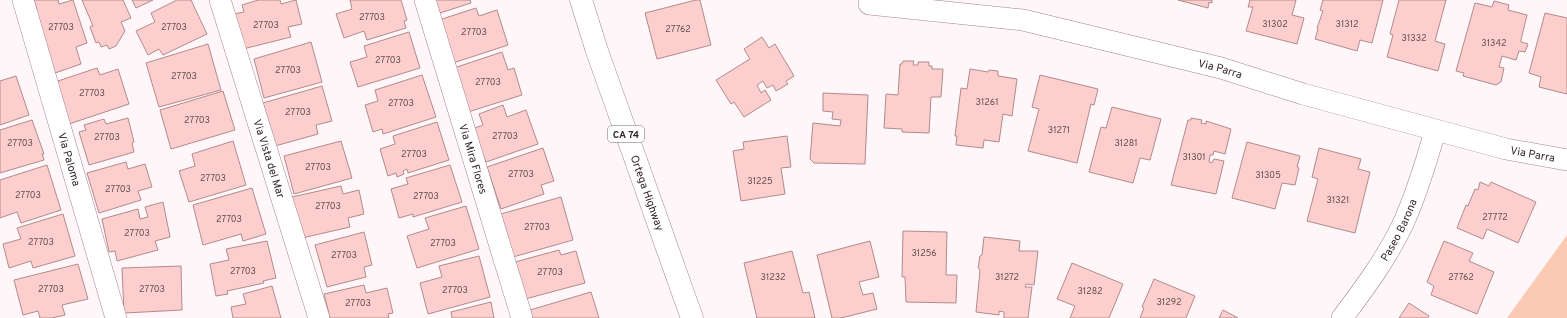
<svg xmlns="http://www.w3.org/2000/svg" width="1567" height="318" font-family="Overpass,sans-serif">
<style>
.green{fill:#fccab3}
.building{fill:#fccfce;stroke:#b28a8a}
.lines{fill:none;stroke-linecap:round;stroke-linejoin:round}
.street-casing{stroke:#a78391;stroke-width:22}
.primary-casing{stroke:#a78391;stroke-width:23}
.street{stroke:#fff;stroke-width:21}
.primary{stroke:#fff;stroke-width:22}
.labels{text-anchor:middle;stroke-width:3;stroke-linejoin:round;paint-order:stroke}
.number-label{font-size:9px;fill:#675054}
.shield{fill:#fff;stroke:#72676b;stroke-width:1}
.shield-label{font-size:10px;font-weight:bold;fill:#35262c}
.street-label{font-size:11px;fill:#35262c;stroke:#fff}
</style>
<rect width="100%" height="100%" fill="#fff6fa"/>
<!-- green -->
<path class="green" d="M1567,235V318H1507Z"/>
<!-- building -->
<path class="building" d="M34,0H58L59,4L73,0L87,43L76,47L81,64L55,73L35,11L37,10Z
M82,0H123L131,18L121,22L125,31L116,46L109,49L107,45L101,47L99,42L96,43L90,27L93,26Z
M132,0H153L136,8Z
M177,0H191L207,34L163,55L159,49L148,55L136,31L155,22L151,13Z
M258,0H280L281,4L296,0L302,24L288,27L291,37L243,49L234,14L244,12L242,5Z
M350,0H401L407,20L404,21L406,28L367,40L364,31L344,38L336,14L352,9Z
M433,0H470L471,3L440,13Z
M696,0H700L711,45L657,59L645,13Z
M1178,0H1212V3L1209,2L1208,8Z
M1250,0H1296L1292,15L1304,18L1297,44L1246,31L1253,7H1248Z
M1323,0H1383L1372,43L1360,40L1357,51L1315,39L1318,29L1317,28L1323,11L1320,10Z
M1399,0H1446L1435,41L1445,44L1438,71L1387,57L1393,35L1390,34Z
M1494,1L1509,5L1508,10L1527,15L1521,40V42L1528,44L1525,52L1519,51L1516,60L1502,56L1499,67L1504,68L1501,82L1496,85L1463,76L1464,73L1456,71L1475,3L1492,7Z
M476,8L479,16L497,10L508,45L453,63L439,20Z
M1545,13L1567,18V94L1539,87L1541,77L1529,73Z
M409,32L420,68L358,87L350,62L367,57L364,46Z
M762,37L769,48L775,44L794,76L786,81L788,84L776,91L773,85L767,88L763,81L757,85L761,93L765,90L771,100L744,117L734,102L731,104L716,80L750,59L744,49Z
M311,42L322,82L264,98L254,59Z
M208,44L221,90L159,107L146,63Z
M502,52L508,70L514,68L522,95L468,112L454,68Z
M903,61H914L913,65H918V62H929V66H932V69H943L941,97H931L929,133L902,132V129L884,128L886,94L898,95L900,64H902Z
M97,68L100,75L118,69L129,104L69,124L55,82Z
M970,69L988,72L989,70L998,71V76L1017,79L1012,116L1003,114L999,142L984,140L983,148L956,145L957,136H955L961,88L967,89Z
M422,75L436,117L383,134L382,129L373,132L365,105L378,101L375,90Z
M1040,75L1098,89L1094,105L1091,104L1077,163L1028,151L1039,109L1032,107Z
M16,76L29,115L0,125V81Z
M322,86L332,121L316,125L318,134L275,146L263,103Z
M223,91L235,130L171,149L160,110Z
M823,93L868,95L865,164L814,163L810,159L813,123L840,126L841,120L832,119L833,112L823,111Z
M503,105L507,117L526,110L538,144L486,162L472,129L483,125L479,114Z
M1112,107L1161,119L1150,160L1140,158L1133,183L1089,172L1101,127L1106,128Z
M128,118L134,142L132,143L134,152L89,165L79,132L86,130L84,125L104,119L106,124Z
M1191,118L1202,120L1201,123L1206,124V121L1231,129L1225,154L1214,151L1213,155H1210L1209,162L1212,163L1214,159L1224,161L1216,194L1171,185L1188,120H1191Z
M32,120L44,154H42L44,160L0,173V130Z
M437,122L449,160L408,173L407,169L403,171L404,174L397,177L396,173L388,176L380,149L395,144L393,136Z
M787,136L791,167L781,168L785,194L741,201L733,151L744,149L743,142Z
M233,141L246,185L189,202L179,171L195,166L192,154Z
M341,141L352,178L294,194L284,156Z
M1247,142L1300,156L1297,167L1299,168L1295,185L1282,183L1275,209L1232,198Z
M543,148L554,181L541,185L544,194L501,209L487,167Z
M1319,148L1361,159L1358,169L1370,172L1355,233L1307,221L1318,179L1312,177Z
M126,162L128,169L145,164L152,187L138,191L141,200L99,213L87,173Z
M47,165L61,210L21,223L17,212L0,218V180Z
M450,165L462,202L413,217V214L399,218L391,189L408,184L406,178Z
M1480,182L1489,186L1491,182L1536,202L1518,243L1487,229L1483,239L1457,228L1466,205L1468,206L1475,189L1478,190Z
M341,186L343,194L359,190L364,214L348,218L350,227L302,238L292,197Z
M252,188L266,234L243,241L241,234L203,245L193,205Z
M561,197L573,240L513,257L501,214Z
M163,202L170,237L155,241L158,250L117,261L115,251L109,252L102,219L138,209L140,219L148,217L145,207Z
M466,206L479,249L417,268L407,236L429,229L425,218Z
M63,214L75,256L33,268L31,261L9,268L3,244L21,239L17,228Z
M903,231L947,232L946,275H957L956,303L906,302L905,277H902Z
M364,232L372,265L364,267L366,277L327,287L315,245Z
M984,237L1020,241L1019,251H1038L1034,285L1026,284L1025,287H1032L1028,318H1004V312L999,311V315L976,312L980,270L978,268L980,256L982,255Z
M267,241L276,278L263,281L264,283L227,291L228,294L216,296L210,264L229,260L226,249Z
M870,241L879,277L859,282L863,295L873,293L877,309L841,318H832L817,255Z
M1444,241L1473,253L1469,261L1494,272L1477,314L1431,295L1434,286L1427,282Z
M559,250L561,255L576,251L585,283L525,299L515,262Z
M792,251L803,293L809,292L815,318H757L744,263Z
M479,256L490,297L428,314L420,283L442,277L439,266Z
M1072,263L1123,284L1109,318H1070L1075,306L1057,299Z
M78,264L88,299L62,305L65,315L52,318H40L38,311L23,315L14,280Z
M181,266L182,310L124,313L122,268Z
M1154,279L1195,296L1186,318H1140L1144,308L1142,307Z
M364,285L366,293L387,288L393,313L388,314L389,318H330L324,294Z
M272,286L281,318H233L231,307L246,304L243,294Z
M591,292L599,318H532L530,310Z
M491,302L494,318H452L451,312Z
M1409,303L1429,316L1428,318H1399Z
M1223,310L1238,318H1219Z"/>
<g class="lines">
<defs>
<g id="street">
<path id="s1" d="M23,0L116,318"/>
<path id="s2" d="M220,0L319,318"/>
<path id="s3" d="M425,0L522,318"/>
<path id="s4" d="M869,4L1023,20L1221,68L1303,94L1506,149L1567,160"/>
<path id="s5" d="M1342,318C1364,289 1386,259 1402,226C1416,196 1426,163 1435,131"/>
</g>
<g id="primary">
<path id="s6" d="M581,0L597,51L692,318"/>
</g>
</defs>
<!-- street casing -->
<use href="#street" class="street-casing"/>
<!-- primary casing -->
<use href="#primary" class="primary-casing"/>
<!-- street -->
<use href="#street" class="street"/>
<!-- primary -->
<use href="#primary" class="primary"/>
</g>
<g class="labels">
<!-- number labels -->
<g class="number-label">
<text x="372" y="20">27703</text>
<text x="1275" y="27">31302</text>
<text x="1347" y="27">31312</text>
<text x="266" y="28">27703</text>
<text x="61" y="30">27703</text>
<text x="174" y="30">27703</text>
<text x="678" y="32">27762</text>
<text x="474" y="35">27703</text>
<text x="1414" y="41">31332</text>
<text x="1494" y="46">31342</text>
<text x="388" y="63">27703</text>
<text x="288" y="73">27703</text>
<text x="184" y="79">27703</text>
<text x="488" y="85">27703</text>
<text x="92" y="96">27703</text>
<text x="987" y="105">31261</text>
<text x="401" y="106">27703</text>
<text x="298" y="115">27703</text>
<text x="197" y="123">27703</text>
<text x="1059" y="133">31271</text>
<text x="505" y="139">27703</text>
<text x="107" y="140">27703</text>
<text x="20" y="146">27703</text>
<text x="1126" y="146">31281</text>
<text x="414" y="157">27703</text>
<text x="1194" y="160">31301</text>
<text x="318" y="170">27703</text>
<text x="521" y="177">27703</text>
<text x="1268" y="178">31305</text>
<text x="213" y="181">27703</text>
<text x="760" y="184">31225</text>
<text x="118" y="192">27703</text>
<text x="28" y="198">27703</text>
<text x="426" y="199">27703</text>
<text x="1338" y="203">31321</text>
<text x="328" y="209">27703</text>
<text x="1495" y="220">27772</text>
<text x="229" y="222">27703</text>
<text x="537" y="230">27703</text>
<text x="137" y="236">27703</text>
<text x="41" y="245">27703</text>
<text x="443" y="246">27703</text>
<text x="924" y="256">31256</text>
<text x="344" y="258">27703</text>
<text x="243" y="274">27703</text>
<text x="550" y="275">27703</text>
<text x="773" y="280">31232</text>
<text x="1007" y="280">31272</text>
<text x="1461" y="280">27762</text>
<text x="51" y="292">27703</text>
<text x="152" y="292">27703</text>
<text x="455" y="293">27703</text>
<text x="1090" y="294">31282</text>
<text x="1169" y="305">31292</text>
<text x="358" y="306">27703</text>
</g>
<!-- shield labels -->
<rect class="shield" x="608" y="126" width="36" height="16" rx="3"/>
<g class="shield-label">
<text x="626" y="138">CA 74</text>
</g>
<!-- street labels -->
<g class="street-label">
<text dy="4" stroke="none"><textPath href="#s4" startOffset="358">Via Parra</textPath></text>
<text dy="4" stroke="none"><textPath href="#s4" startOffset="682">Via Parra</textPath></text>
<text dy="4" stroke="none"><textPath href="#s1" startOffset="166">Via Paloma</textPath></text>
<text dy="4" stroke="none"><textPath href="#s2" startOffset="166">Via Vista del Mar</textPath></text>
<text dy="4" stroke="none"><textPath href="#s3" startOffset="166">Via Mira Flores</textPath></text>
<text dy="4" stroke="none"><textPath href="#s6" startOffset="204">Ortega Highway</textPath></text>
<text dy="4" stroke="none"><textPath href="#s5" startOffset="105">Paseo Barona</textPath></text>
</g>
</g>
</svg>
